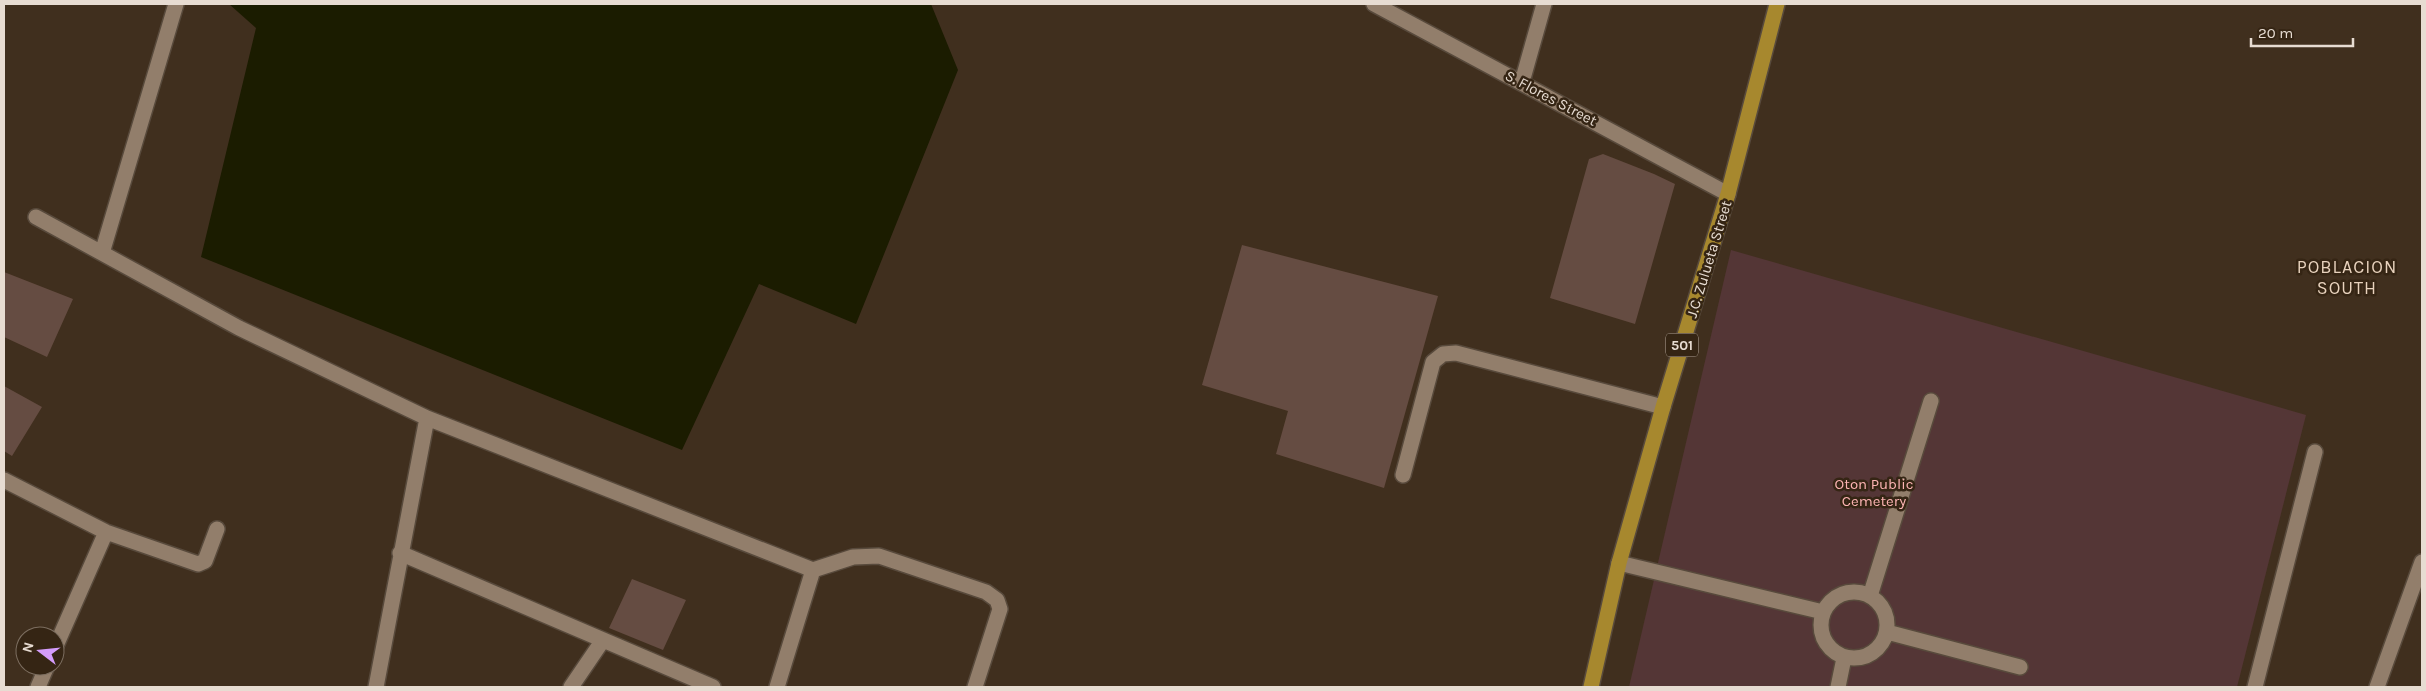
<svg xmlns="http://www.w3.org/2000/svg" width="2426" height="691" font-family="Karla,sans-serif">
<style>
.green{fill:#543636}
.water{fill:#1b1c00}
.building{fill:#654c42}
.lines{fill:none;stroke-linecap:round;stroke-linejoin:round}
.minor-casing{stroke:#584a3c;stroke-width:18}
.major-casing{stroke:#584a3c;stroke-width:18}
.minor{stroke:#927e6b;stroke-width:15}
.major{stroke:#a7882e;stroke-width:15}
.labels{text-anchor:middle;stroke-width:5;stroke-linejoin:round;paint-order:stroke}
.shield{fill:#352514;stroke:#b2a599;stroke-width:1}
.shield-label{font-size:14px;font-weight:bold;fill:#e7dcd2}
.street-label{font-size:15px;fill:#e7dcd2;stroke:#352514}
.park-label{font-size:15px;fill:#fdb4b3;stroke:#352514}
.quarter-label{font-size:18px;letter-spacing:1px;fill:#e8d2bd;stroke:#352514}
</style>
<rect width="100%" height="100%" fill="#402f1e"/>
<!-- green -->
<path class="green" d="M1731,250L2306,415L2237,687H1629Z"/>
<!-- water -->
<path class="water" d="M229,4H931L958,70L856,324L759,284L682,450L201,257L256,28Z"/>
<!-- building -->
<path class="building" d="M1603,154L1654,174L1675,184L1635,324L1550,298L1589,159Z
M1242,245L1438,296L1384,488L1276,454L1288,411L1202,385Z
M4,272L73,299L47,357L4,337Z
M4,386L42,407L12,456L4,451Z
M632,579L686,600L663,650L609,628Z"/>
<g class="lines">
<defs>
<path id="minor" d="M1374,4L1728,194
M1522,82L1544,4
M36,217L239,328L427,418L813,570
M102,253L176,4
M1403,475L1433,362L1443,354L1456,353L1663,407
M4,480L106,532L198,564L205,561L217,529
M400,553L713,687
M1619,563L1823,612
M1821 625a33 33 0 1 1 66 0a33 33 0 1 1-66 0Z
M1870,596L1931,401
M1887,632L2020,667
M55,648L106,532
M38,687L47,666
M376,687L427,418
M571,687L603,640
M777,687L813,570L853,557L879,556L986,592L997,600L1000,609L975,687
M1838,687L1844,658
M2255,687L2315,452
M2377,687L2422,562"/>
<path id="major" d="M1591,687L1619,563L1663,407L1728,194L1777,4"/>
</defs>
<!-- minor casing -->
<use href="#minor" class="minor-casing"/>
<!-- major casing -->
<use href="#major" class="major-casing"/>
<!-- minor -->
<use href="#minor" class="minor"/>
<!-- major -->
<use href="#major" class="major"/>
</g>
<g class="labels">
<!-- shield labels -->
<rect class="shield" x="1666" y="333.5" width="32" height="23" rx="4"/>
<g class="shield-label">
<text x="1682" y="350">501</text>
</g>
<!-- street labels -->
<g class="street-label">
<text transform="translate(1551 98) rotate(28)" y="5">S. Flores Street</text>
<text transform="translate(1709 259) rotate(-73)" y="5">J.C. Zulueta Street</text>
</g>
<!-- park labels -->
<g class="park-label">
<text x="1874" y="489">Oton Public<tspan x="1874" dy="17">Cemetery</tspan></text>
</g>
<!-- quarter labels -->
<g class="quarter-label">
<text x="2347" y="273">POBLACION<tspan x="2347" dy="21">SOUTH</tspan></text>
</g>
</g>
<!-- border -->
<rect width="2426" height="691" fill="none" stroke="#e7dcd2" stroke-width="10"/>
<!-- north arrow -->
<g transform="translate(40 651) rotate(286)"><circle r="24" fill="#352514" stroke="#7c6e60"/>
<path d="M0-4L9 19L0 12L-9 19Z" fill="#d49cfb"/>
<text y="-8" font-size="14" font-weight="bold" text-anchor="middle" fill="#e7dcd2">N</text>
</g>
<!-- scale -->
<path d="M2251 38v8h102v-8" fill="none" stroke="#e7dcd2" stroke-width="2.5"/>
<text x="2258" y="38" font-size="15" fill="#e7dcd2" stroke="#352514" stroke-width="4" paint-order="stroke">20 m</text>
</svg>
